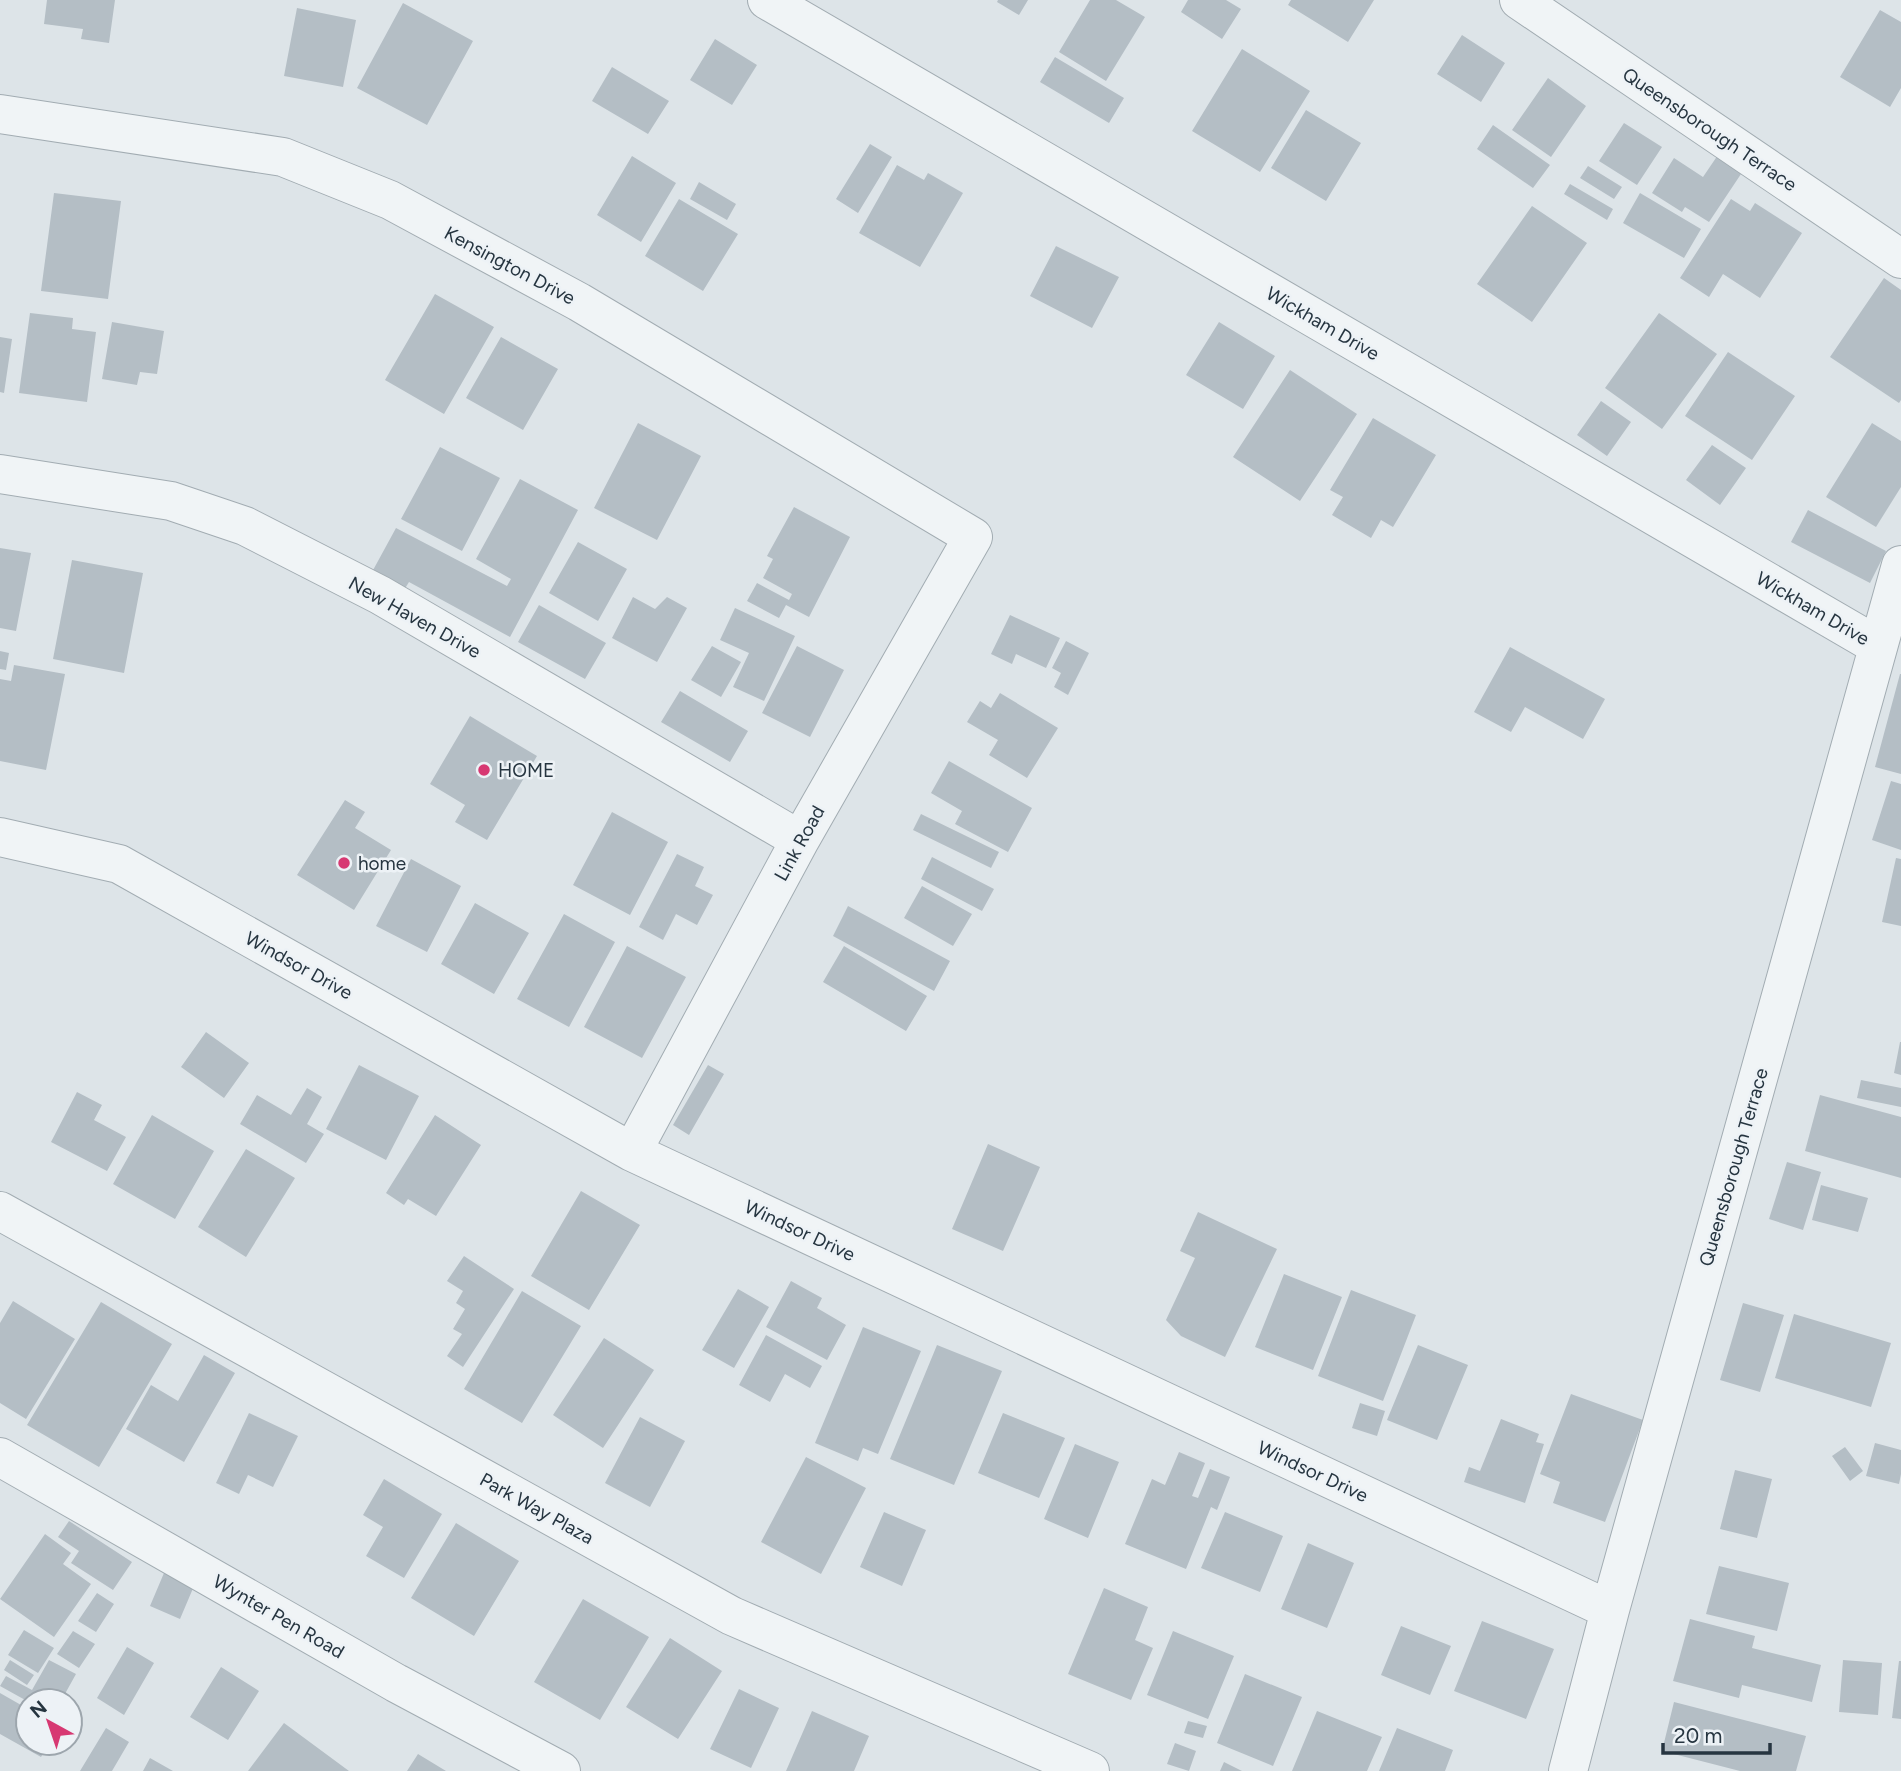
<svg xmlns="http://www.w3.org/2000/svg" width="1901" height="1771" font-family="Figtree,sans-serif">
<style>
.building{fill:#b4bec5}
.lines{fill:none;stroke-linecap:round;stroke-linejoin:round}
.street-casing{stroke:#a2acb2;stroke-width:40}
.street{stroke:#f0f4f6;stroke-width:38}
.poi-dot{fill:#d73872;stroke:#edf2f6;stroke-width:2.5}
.labels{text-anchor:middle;stroke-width:5;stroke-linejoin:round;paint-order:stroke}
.street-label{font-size:19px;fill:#263540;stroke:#edf2f6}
.poi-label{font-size:19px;fill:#263540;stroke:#edf2f6;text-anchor:start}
</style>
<rect width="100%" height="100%" fill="#dde4e8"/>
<!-- building -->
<path class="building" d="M47,0H115L109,43L81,39L83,29L44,24Z
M998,0H1028L1019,15L997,2Z
M1090,0H1116L1145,17L1106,81L1059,52Z
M1188,0H1226L1241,9L1222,39L1181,12Z
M1291,0H1374L1348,42L1288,5Z
M403,3L473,41L427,125L357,88Z
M297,8L356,20L343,87L284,76Z
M1880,10L1901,22V88L1890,107L1840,77Z
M1462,35L1505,63L1481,102L1437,74Z
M715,39L757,65L732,105L690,80Z
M1242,49L1310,91L1260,172L1192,131Z
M1055,57L1124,98L1109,123L1040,82Z
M612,67L669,101L648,134L592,101Z
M1548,78L1586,106L1551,157L1512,130Z
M1306,110L1361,143L1326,201L1271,168Z
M1624,123L1662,147L1637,185L1599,161Z
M1493,125L1550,165L1533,188L1477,149Z
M870,144L892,157L858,213L836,199Z
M1722,149L1747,165L1709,222L1685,207L1682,212L1652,193L1674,158L1703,177Z
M632,156L676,183L641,242L597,215Z
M897,165L924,180L928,173L963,193L920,267L859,233Z
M1588,166L1622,187L1614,199L1580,178Z
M699,182L736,204L727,220L690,199Z
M1570,184L1613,209L1607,220L1564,194Z
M54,193L121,201L108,299L41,291Z
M1640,193L1701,229L1684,258L1623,223Z
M679,199L738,234L703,291L645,256Z
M1731,199L1750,211L1755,203L1802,233L1760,298L1723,274L1709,297L1680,278Z
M1532,206L1587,243L1532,322L1477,284Z
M1056,246L1119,277L1092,328L1030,296Z
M1884,278L1901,290V400L1899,403L1830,357Z
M435,294L494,327L444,414L385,380Z
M30,313L73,318L72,329L96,332L87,402L19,393Z
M1659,313L1717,354L1662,429L1605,388Z
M112,322L164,331L157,374L140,372L137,385L102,379Z
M1219,322L1275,356L1243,409L1186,375Z
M0,337L12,339L4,393L0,392Z
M501,337L558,369L523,430L466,398Z
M1728,352L1795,396L1752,460L1685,416Z
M1290,370L1357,414L1300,501L1233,457Z
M1601,401L1631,422L1607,456L1577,435Z
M1373,418L1436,455L1393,527L1381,520L1371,538L1332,515L1343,497L1330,490Z
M638,423L701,456L657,540L594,508Z
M1872,423L1901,441V487L1876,527L1826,497Z
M1712,445L1746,468L1720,505L1686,480Z
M440,447L500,478L462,551L401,519Z
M520,479L578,510L510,637L409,582L404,590L372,572L396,528L507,586L511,579L476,559Z
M794,507L850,537L809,617L786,605L779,618L747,601L757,583L789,600L792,594L763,578L773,559L767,556Z
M1808,510L1886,551L1870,583L1791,542Z
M578,542L627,569L598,621L549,593Z
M0,548L31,553L16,631L0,628Z
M72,560L143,573L124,673L53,659Z
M633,597L655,609L667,597L687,608L657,662L612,638Z
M539,605L606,643L585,679L518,642Z
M735,608L795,636L764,701L733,687L749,653L720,640Z
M1010,615L1060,638L1046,668L1016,654L1012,664L991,654Z
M1066,641L1089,653L1068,695L1054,687L1061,673L1052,668Z
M712,646L741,662L721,697L691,680Z
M797,646L844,670L810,737L762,713Z
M1510,647L1605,699L1583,739L1525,707L1511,732L1474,712Z
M0,651L9,653L6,670L0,669Z
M14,665L65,674L46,770L0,761V679L11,681Z
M1900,674H1901V774L1875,767Z
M680,691L748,731L730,762L661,722Z
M1000,693L1058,728L1027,778L989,755L998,740L967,722L980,701L991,708Z
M470,716L537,756L487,840L455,822L465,805L430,784Z
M949,761L1032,808L1008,852L955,824L962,811L931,793Z
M1891,781L1901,784V850L1872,840Z
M345,800L365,812L355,828L391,850L354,910L297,875Z
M612,812L668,842L630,915L573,885Z
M921,814L999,852L991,868L913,830Z
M677,854L704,867L695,886L713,895L697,925L676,914L663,940L639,927Z
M932,857L994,889L982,911L921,879Z
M1896,858L1901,859V926L1882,922Z
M411,859L461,886L427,952L376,926Z
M922,886L972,914L953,946L904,918Z
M475,903L529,933L494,994L441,964Z
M848,906L950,961L934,991L833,936Z
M564,914L615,942L569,1027L517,999Z
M627,946L686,977L642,1058L584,1027Z
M844,946L927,996L906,1031L823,982Z
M206,1032L249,1063L224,1098L181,1067Z
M1900,1042H1901V1075L1894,1073Z
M359,1065L419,1096L386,1160L326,1129Z
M708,1065L724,1074L689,1135L673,1125Z
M1861,1080L1901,1088V1107L1857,1098Z
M307,1088L322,1097L307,1124L324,1134L306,1163L240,1124L257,1095L291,1115Z
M77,1092L102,1105L94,1120L126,1137L107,1171L51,1142Z
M1820,1095L1901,1117V1178L1805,1151Z
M152,1115L214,1151L175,1219L113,1184Z
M435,1115L481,1145L436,1216L408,1199L404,1205L386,1193Z
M988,1144L1040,1167L1003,1251L952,1229Z
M246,1149L295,1178L246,1257L198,1227Z
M1787,1162L1821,1172L1803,1230L1769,1219Z
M1821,1185L1868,1198L1858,1232L1812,1220Z
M581,1191L640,1225L589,1310L531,1276Z
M1198,1212L1277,1249L1225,1357L1181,1336L1166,1320L1195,1258L1180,1251Z
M464,1256L514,1289L463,1367L447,1356L462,1334L453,1329L465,1309L456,1303L463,1291L447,1281Z
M1284,1274L1342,1297L1313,1370L1255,1347Z
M791,1281L822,1298L817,1308L846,1325L827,1360L766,1327Z
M738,1289L769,1307L734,1368L702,1350Z
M1351,1290L1416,1315L1383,1401L1318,1376Z
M522,1291L581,1326L522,1423L464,1389Z
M13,1301L75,1339L26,1419L0,1403V1323Z
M101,1302L172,1344L99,1467L27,1425Z
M1743,1303L1784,1315L1760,1392L1720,1380Z
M1794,1314L1891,1343L1871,1407L1775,1378Z
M863,1327L921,1351L878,1454L863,1448L858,1461L815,1443Z
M766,1335L822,1366L810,1388L785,1374L770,1402L739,1385Z
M604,1338L654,1370L603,1448L553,1415Z
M937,1345L1002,1371L954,1485L890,1459Z
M1418,1345L1468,1365L1437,1440L1387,1420Z
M204,1355L235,1373L184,1462L126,1429L151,1385L178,1401Z
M1571,1394L1643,1420L1605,1522L1553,1503L1560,1482L1540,1474Z
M1360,1403L1385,1411L1377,1436L1352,1428Z
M249,1413L298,1436L273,1487L248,1475L239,1494L216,1483Z
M1003,1413L1065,1438L1039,1498L978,1473Z
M640,1417L685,1441L650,1507L605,1483Z
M1501,1419L1539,1434L1536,1442L1544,1444L1525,1503L1464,1482L1469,1467L1480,1471Z
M1875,1443L1901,1450V1474L1899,1484L1866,1476Z
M1075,1444L1119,1462L1088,1538L1044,1519Z
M1845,1447L1863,1471L1850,1481L1832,1456Z
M1179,1452L1205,1463L1192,1496L1198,1498L1210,1469L1230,1477L1217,1510L1211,1507L1186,1569L1125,1544L1152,1479L1165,1485Z
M806,1457L866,1488L821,1574L761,1542Z
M1735,1470L1772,1479L1757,1538L1720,1529Z
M384,1479L442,1514L404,1578L366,1556L383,1527L363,1515Z
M884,1512L926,1530L902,1586L860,1567Z
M1225,1512L1283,1536L1260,1592L1201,1568Z
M69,1521L132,1562L113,1590L71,1563L79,1551L58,1537Z
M456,1523L519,1561L474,1636L411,1598Z
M45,1534L71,1553L63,1564L91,1584L54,1637L0,1599Z
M1308,1543L1354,1563L1327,1628L1281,1609Z
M1719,1566L1789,1583L1777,1631L1706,1614Z
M164,1573L194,1586L180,1619L150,1606Z
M1104,1588L1148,1607L1135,1640L1153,1648L1131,1700L1068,1674Z
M97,1593L114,1604L96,1632L78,1621Z
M583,1599L649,1637L600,1720L534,1682Z
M1690,1619L1755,1636L1752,1648L1821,1665L1812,1702L1742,1685L1739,1698L1673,1681Z
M1482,1621L1554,1649L1526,1719L1454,1691Z
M1401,1626L1451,1646L1430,1695L1381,1675Z
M24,1630L54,1648L38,1673L8,1655Z
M73,1631L95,1644L79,1668L57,1654Z
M1173,1631L1234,1656L1208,1719L1147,1695Z
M670,1638L722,1671L678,1739L626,1707Z
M127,1647L154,1663L124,1715L97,1698Z
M10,1660L34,1675L27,1685L4,1670Z
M49,1660L76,1674L61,1701H27L0,1686L6,1676L32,1690Z
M1843,1660L1882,1663L1878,1715L1839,1712Z
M1899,1661H1901V1719L1892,1718Z
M221,1667L259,1691L228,1740L190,1717Z
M1245,1674L1302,1697L1273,1766L1217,1743Z
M739,1689L779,1708L751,1768L710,1749Z
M0,1693L28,1709V1743H49L41,1757L0,1734Z
M1674,1702L1806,1736L1796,1771H1740L1662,1751Z
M812,1711L869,1736L854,1771H786Z
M1317,1711L1382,1737L1367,1771H1292Z
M1188,1721L1207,1726L1203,1738L1184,1733Z
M284,1723L349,1771H248Z
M106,1728L129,1742L112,1771H80Z
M1397,1728L1453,1750L1445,1771H1379Z
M1175,1743L1196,1751L1189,1771L1167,1764Z
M418,1754L446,1771H407Z
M150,1758L173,1771H143Z
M1224,1762L1242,1771H1220Z"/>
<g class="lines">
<defs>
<path id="street" d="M767,0L1878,646
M1519,0L1901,259
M0,114L283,157L390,200L579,302L973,537L800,840L632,1152
M0,474L171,501L245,526L380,595L800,840
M0,837L119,864L632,1152L1610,1610
M0,1211L732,1616L1090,1771
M0,1457L396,1683L561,1771
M1568,1771L1610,1610L1901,565"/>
</defs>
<!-- street casing -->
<use href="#street" class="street-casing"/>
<!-- street -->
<use href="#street" class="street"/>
</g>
<!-- markers -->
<g class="poi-dot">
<circle cx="484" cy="770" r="7"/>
<circle cx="344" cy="863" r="7"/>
</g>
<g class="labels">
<!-- street labels -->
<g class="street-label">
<text transform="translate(1710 129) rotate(34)" y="7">Queensborough Terrace</text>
<text transform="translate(510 265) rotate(28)" y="7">Kensington Drive</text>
<text transform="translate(1323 323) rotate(30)" y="7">Wickham Drive</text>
<text transform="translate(1813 608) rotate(30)" y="7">Wickham Drive</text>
<text transform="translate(415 617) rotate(29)" y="7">New Haven Drive</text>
<text transform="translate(799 843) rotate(-61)" y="7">Link Road</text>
<text transform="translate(299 965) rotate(29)" y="7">Windsor Drive</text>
<text transform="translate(1733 1167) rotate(-74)" y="7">Queensborough Terrace</text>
<text transform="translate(800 1230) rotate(25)" y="7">Windsor Drive</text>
<text transform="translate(1313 1471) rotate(25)" y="7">Windsor Drive</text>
<text transform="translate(537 1508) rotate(29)" y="7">Park Way Plaza</text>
<text transform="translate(279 1616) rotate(30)" y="7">Wynter Pen Road</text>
</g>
<!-- poi labels -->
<g class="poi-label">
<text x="498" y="777">HOME</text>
<text x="358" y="870">home</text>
</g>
</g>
<!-- north arrow -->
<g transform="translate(49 1722) rotate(320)"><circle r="33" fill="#edf2f6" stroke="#9da6ad" stroke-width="2"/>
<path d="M0-5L12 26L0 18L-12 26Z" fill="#d73872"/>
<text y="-10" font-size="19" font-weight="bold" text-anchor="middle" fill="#263540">N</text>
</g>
<!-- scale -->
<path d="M1663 1743v10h107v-10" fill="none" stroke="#263540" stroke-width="3.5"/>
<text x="1674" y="1743" font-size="21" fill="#263540" stroke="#edf2f6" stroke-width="5" paint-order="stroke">20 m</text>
</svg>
